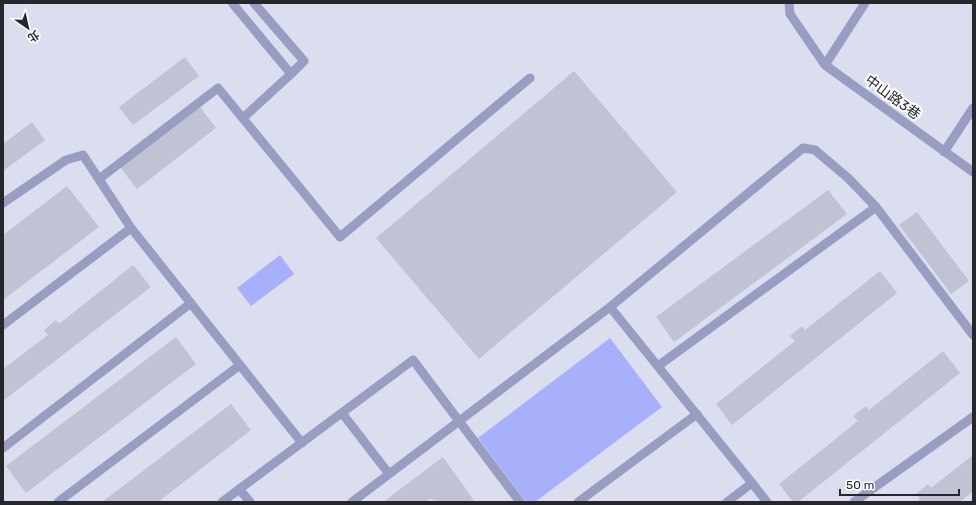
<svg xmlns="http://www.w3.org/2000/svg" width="976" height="505" font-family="Rubik,'Noto Sans TC',sans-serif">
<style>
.green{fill:#a8b0fc}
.building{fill:#c0c3d3}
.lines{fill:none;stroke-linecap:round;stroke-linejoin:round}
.service{stroke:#989dc1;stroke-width:9}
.labels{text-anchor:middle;stroke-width:4;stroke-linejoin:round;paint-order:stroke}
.street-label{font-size:14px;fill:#26262d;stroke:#fff}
</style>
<rect width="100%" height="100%" fill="#dbdeee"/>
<!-- green -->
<path class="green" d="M280,255L294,274L251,306L237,288Z
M610,338L662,407L535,502H526L478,438Z"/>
<!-- building -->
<path class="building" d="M185,57L199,76L133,125L119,107Z
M574,71L677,192L479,359L376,238Z
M200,107L216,128L137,189L120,167Z
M32,122L45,140L3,171V144Z
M67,186L99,227L3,300V235Z
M828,190L847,214L674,342L656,317Z
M917,212L969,281L951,294L899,225Z
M133,265L151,287L3,401V369L48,335L44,330L56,320L59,324Z
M880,271L897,293L732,425L716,404L795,341L790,336L802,326L805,330Z
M176,337L196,364L26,493L6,466Z
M943,351L960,373L798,502H793L779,484L858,421L853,416L866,406L869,410Z
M231,404L251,430L158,502H102Z
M973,455V491L960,502H917L920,499L916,494L928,484L931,488Z
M443,457L475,502H443L430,499L426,502H383Z"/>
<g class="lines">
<!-- service -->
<path class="service" d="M234,3L233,4L291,74
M789,3L790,14L825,65L973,172
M825,65L865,3
M243,118L291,74L304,61L254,3
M944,152L973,108
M99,179L218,88L340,237L530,78
M3,203L66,160L83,155L131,228
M610,307L803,148L815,150L848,178L876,207
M3,325L131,228L302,443
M658,366L876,207L973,335
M342,413L389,474
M3,448L191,303
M752,483L767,502
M239,489L250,502
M58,502L240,365
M222,502L413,360L520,502
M352,502L610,307L752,483L727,502
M578,502L697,414
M854,502L973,417"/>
</g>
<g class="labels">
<!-- street labels -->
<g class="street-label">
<text transform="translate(893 97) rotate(36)" y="5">中山路3巷</text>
</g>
</g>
<!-- border -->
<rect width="976" height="505" fill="none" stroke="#26262d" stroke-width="8"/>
<!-- north arrow -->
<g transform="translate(28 28) rotate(146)" stroke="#ffffff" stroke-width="3" paint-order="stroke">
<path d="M0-3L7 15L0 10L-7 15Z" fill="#26262d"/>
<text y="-6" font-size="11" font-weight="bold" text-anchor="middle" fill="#26262d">北</text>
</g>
<!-- scale -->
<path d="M840 489v6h119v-6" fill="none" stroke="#26262d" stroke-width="2"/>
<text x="846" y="489" font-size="12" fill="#26262d" stroke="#ffffff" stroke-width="3" paint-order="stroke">50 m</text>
</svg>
